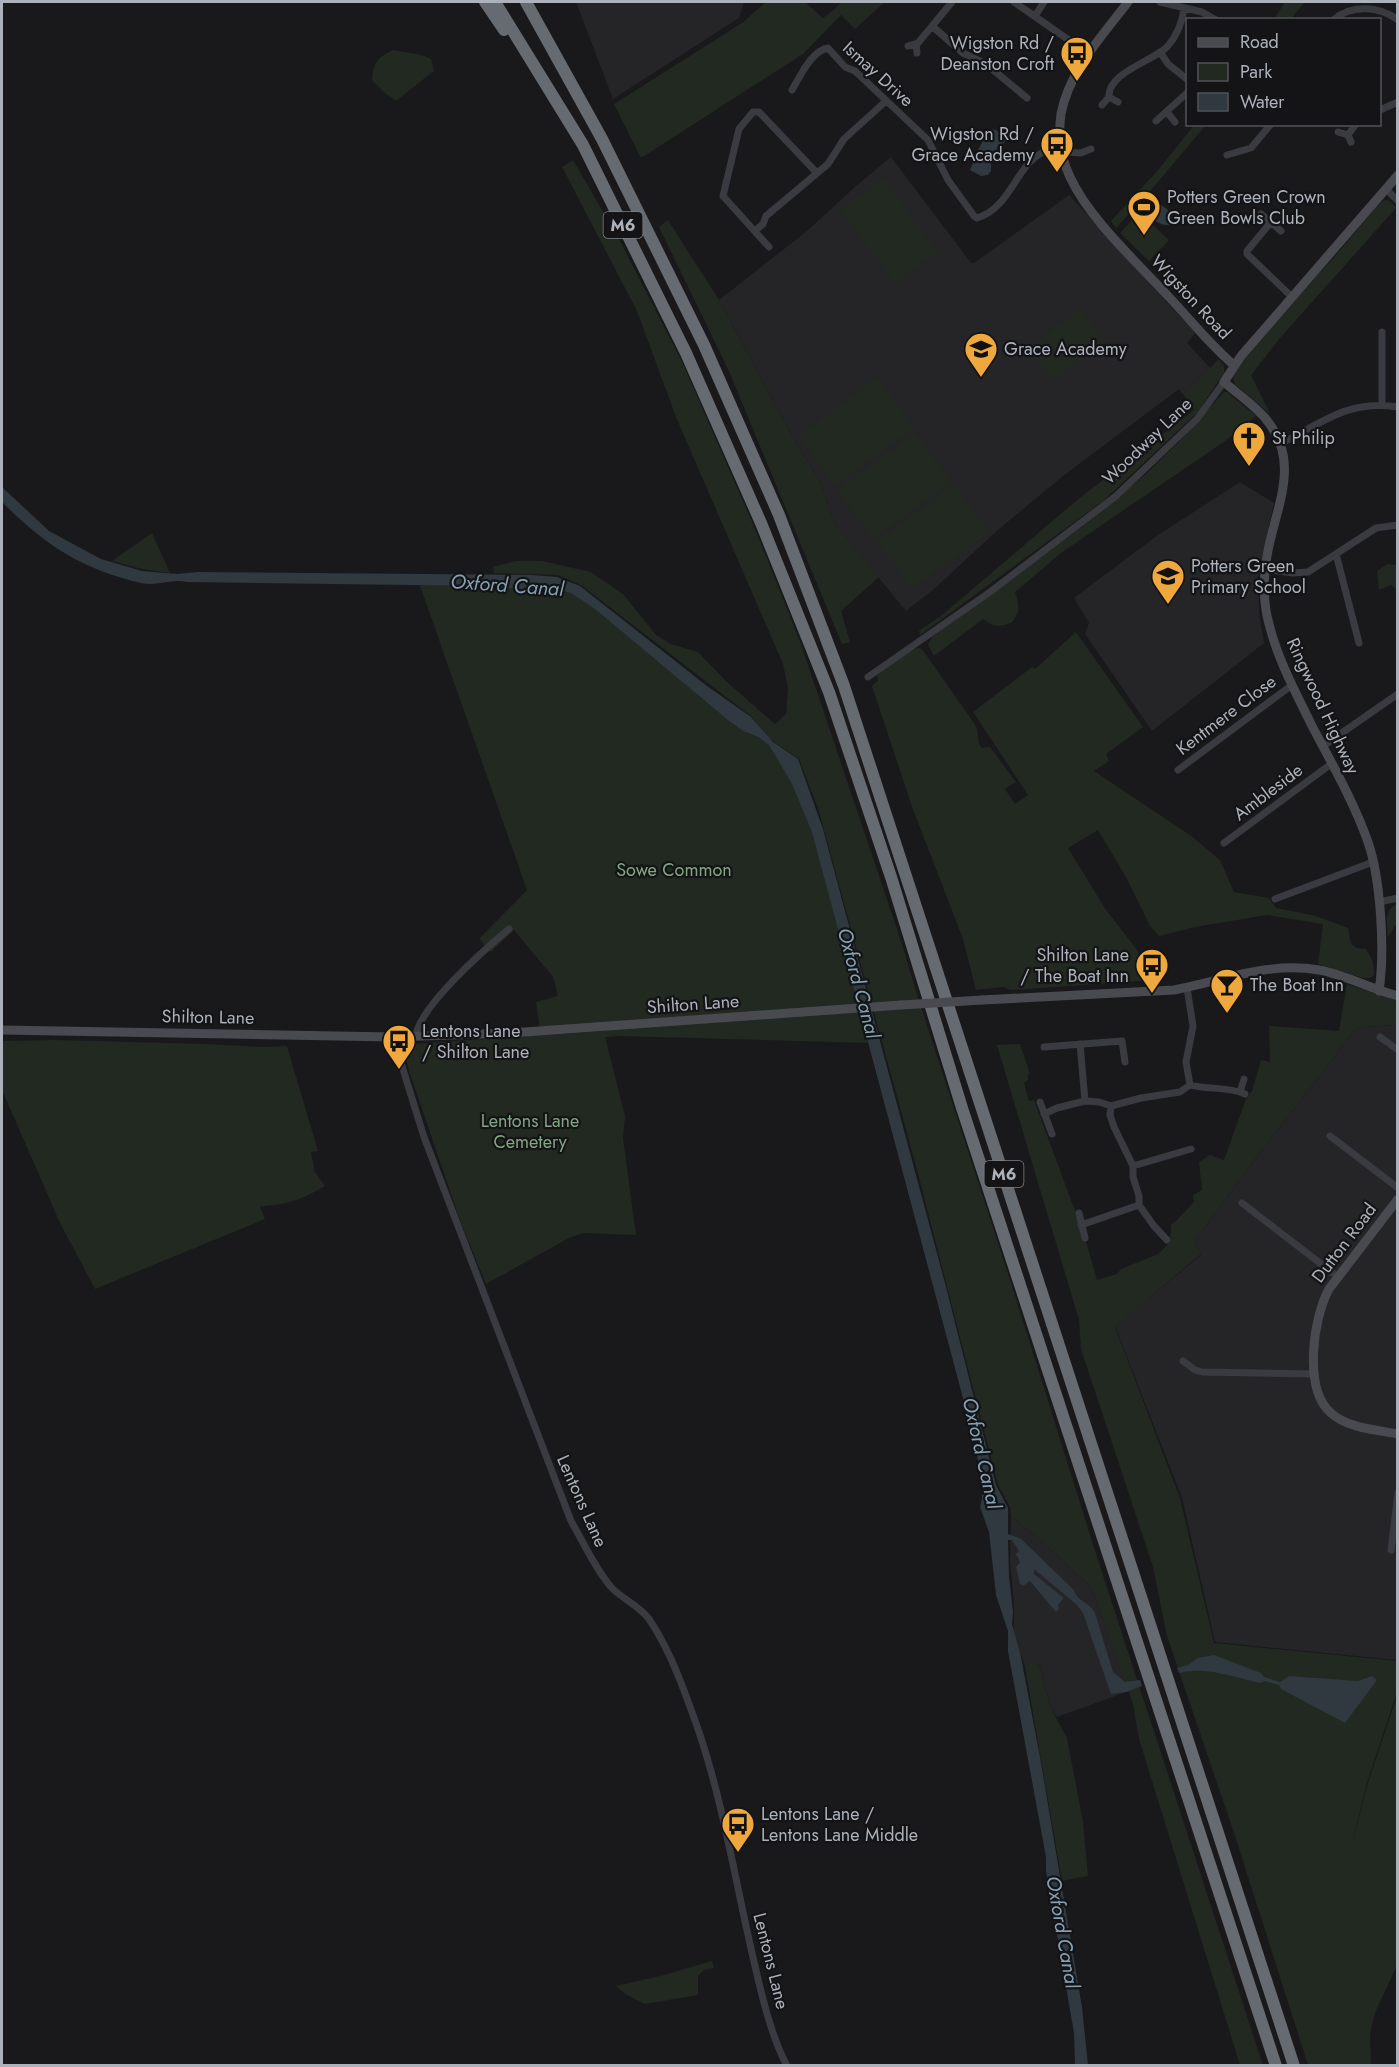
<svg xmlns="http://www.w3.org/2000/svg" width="1399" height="2067" font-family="Jost,sans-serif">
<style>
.built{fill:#252528}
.green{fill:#212921}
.water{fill:#2f393f}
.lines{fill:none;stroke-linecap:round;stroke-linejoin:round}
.street{stroke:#3a3b40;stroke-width:7}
.secondary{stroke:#484a50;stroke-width:9}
.highway{stroke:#666a71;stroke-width:12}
.secondary-bridge{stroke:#484a50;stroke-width:9}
.labels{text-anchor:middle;stroke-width:4.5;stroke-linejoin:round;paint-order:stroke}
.shield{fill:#141416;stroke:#7e8289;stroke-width:1.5}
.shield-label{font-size:16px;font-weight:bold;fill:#acb1ba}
.poi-label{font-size:18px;fill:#acb1ba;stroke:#141416;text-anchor:start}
.street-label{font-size:18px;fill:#acb1ba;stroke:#141416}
.park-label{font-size:18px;fill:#83a583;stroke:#141416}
.water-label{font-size:20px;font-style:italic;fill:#84a1b4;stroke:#141416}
</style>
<rect width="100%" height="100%" fill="#19191b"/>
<!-- built -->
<path class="built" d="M576,2H744L739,18L613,99Z
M891,157L971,263H974L1069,195L1195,333L1187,343L1210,368L1183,394L1179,389L1063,476L999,529L934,589L906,611L834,523L819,479L797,445L719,300L807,231L856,186Z
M1240,482L1274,503L1258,578L1259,612L1264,643L1152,731L1085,634L1089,623L1074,598L1158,535Z
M1397,1025V1660L1215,1642L1182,1498L1115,1326L1201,1255L1195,1241L1252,1163L1355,1030L1364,1027Z
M1011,1516L1039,1539L1092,1588L1129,1691L1057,1717L1051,1708L1039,1665L1032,1661L1025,1667L1014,1631V1604L1010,1561Z"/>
<!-- green -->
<path class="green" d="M766,2H805L823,18L835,9L841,2H885L855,29L841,15L803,54L641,158L614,104L742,23Z
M1285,2H1305L1291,19H1274Z
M393,50L422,55L431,59L434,71L396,101L385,93L372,80C374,61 377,58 393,50Z
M1195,124L1206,125L1151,190L1116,228L1111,221L1159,169Z
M573,160L620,241L683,364L753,524L801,644L901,941L920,1004L1012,1286L1097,1557L1263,2065H1240L1139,1739L1133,1704L1092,1588L1039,1539L1011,1516L1010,1507L998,1485L916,1166L818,808L799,759L770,739L752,717L581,585L558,575L494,573L493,567L516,561H542L591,572L623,594L656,635L671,644L698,652L727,682L775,724L786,714L788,688L783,664L676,417L637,311L562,167Z
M883,178L938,252L895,284L840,210Z
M1386,200L1390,201L1396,208L1280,338L1251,375L1270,414L1235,384L1233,378L1236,370L1256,343L1336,255L1381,202Z
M1139,212L1169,240L1149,261L1120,233Z
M668,220L719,300L797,445L819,479L834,523L879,577L841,611L850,642L842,644L728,369L659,227Z
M1079,308L1105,341L1053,381L1028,349Z
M1219,359L1224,366V373L1197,413L1103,501L920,635L919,631L941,616L1077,500L1194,410L1183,394Z
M877,377L914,428L835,486L798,436Z
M1224,392H1227L1256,416L1225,441L1061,553L1015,592C1019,604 1021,612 1012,622C1000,628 993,627 983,619L934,656L928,645L932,637L1087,523L1146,474L1183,438Z
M915,433L952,482L873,539L837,490Z
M954,484L990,532L912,589L876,541Z
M152,533L170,573L142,569L112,561Z
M1387,564L1397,565V590L1391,585L1379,590L1377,571Z
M418,580L565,585L760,733L800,784L868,1043L620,1036L605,1037L625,1116L623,1138L636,1235L584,1233L569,1238L486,1284L461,1223L409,1071L405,1054L413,1044L603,1031V1026L540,1031L536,1002L558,996L553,977L514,930L491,952L479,939L527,890Z
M1076,632L1143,727L1106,754L1109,761L1094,771L1190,835L1220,860L1234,892L1269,898L1276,908L1316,916L1348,928L1351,943L1356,948L1366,949C1371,957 1375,964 1374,975L1370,978H1363L1318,964L1323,924L1267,915L1195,927L1159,936L1150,926L1127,879L1098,830L1068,848L1106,910L1138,951L1141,981L1011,990L1003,987L976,990L963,939L911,804L872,686L878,681L877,676L879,673L913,649L919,648L922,649L974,723L977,729L979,744L982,748L990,747L1016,782L1005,789L1015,804L1028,795L973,712L1032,667L1035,669Z
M1397,904V923L1388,937C1387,923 1384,910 1397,904Z
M1347,984L1397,1001V1025L1364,1027L1355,1030L1252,1163L1195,1241L1201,1254L1115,1327L1180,1498L1214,1643L1397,1661V1692L1367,1783L1351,1848L1368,1783L1397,1696V1965L1375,2013L1370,2034L1371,2065H1308L1235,1836L1167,1636L1153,1567L1081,1349L1079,1320L997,1045L1020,1044L1030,1074H1028V1080L1024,1083L1029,1101L1034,1100L1085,1238L1097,1280L1117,1274L1121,1269L1158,1254L1170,1242L1171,1224L1177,1220L1194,1202L1193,1195L1202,1190L1199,1162L1210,1155L1224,1160L1246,1099L1252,1091L1261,1060L1270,1062L1269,1026L1339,1031Z
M55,1040L206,1044L262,1047L287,1046L318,1151L311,1152L315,1172L325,1186C301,1200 287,1205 260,1206L265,1219L95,1289L60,1223L2,1090V1041Z
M1032,1661L1039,1665L1051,1708L1067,1738L1083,1822L1088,1876L1062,1881L1025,1667Z
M712,1961L714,1968L704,1970L698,1976V1995L645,2004L625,1994L616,1986L664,1975Z"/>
<!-- water -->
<path class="water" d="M989,129L996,130L1007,138L1005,142L997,147L996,157L991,163V171L988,175L981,176L970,170L978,150Z
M1152,199L1167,209L1174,222V225C1159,227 1150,219 1144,207L1149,200Z
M2,487L49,531L101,559L142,571L177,574L198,572L532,575L557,577L580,586L707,686L751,717L773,742L798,759L823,829L945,1283L996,1485L1008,1508V1534L1021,1539L1074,1590C1078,1603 1088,1600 1095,1613L1113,1672L1125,1682L1140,1680L1142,1686L1126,1692L1111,1694L1083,1613L1077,1605L1034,1569V1574L1064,1598L1058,1605L1059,1609L1056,1612L1030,1581L1023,1586L1020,1584L1016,1567L1020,1562L1016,1554L1019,1551L1012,1540H1008L1009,1577L1013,1612L1012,1624L1020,1652L1040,1757L1082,2007L1088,2065H1075L1074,2033L1046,1871V1857L1008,1651V1631L996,1595L989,1532L980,1507L982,1498V1489L976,1447L812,832L792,784L769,745L759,737L743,731L728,720L595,609L571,593L554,589H518L487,586L187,582C171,578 157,587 141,583C81,569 45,545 2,502Z
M1214,1655L1261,1673L1264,1677L1280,1682L1289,1676L1358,1681L1372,1676L1377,1680L1345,1723L1281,1689L1279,1685L1265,1681L1260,1683C1234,1677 1205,1666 1179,1673L1177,1668L1188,1665L1198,1658Z"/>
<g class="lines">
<!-- street -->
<path class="street" d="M1014,2L1089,54
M1160,2L1202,12L1216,20
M1035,16L1044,2
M1333,20C1351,4 1380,6 1398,20
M932,26L963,53L986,64L1027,98
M916,44L917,53
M908,46L918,43L952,2
M1160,52L1168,64L1188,80
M792,90C800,77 811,51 828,48L845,67L855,71L928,140L948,180L974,216L977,218C1004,210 1012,182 1029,163C1038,153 1049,149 1061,144
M1109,97C1107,73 1153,61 1167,47C1177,36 1182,23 1184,9
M1102,105L1109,97L1118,102
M1380,110L1398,102
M1167,112L1175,122
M1156,121L1188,92
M1338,132L1348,135L1351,142
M1348,135L1356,124
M1062,152L1081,153L1091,149
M1227,155L1251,148L1271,124
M1386,189L1398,201
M1261,214L1281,231
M1271,222L1247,251V254L1292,297
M755,231L763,224L766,216L828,164L844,139L886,101
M769,247L723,196L739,129L753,112H759L817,173
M1382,332V405
M1280,444C1322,423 1348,399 1398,407
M1336,554L1359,643
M1265,569L1293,573L1308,572L1376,528L1398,525
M868,677L990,592L1116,496L1197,419L1224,382
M1323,746L1398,694
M1178,770L1292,685
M1224,843L1331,764
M1275,899L1373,862
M1379,902L1398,898
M1187,988L1193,1026L1186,1062L1190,1085
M416,1036C419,1007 485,949 509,929
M393,1037L424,1137L571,1521C584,1543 594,1567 611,1587C622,1599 640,1606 649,1619C671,1651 686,1695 699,1732C723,1803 735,1879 752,1953C760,1988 770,2034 787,2066
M1380,1037L1398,1050
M1080,1044L1085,1101
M1044,1047L1122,1041L1125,1062
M1240,1092L1244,1079
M1040,1102L1052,1134
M1111,1106L1110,1115L1114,1127L1133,1166V1177L1139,1196V1205L1154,1226L1167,1240
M1044,1114L1057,1108L1085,1101L1099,1102L1111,1106L1141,1098L1180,1092L1190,1085C1208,1090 1227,1086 1245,1094
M1330,1136L1398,1188
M1133,1166L1191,1149
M1242,1203L1338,1277
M1079,1213L1085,1238
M1081,1225L1139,1205
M1183,1361L1195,1370L1202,1372L1314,1374
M1391,1550L1398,1493"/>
<!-- secondary -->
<path class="secondary" d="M1128,2C1102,36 1069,71 1061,114C1058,135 1061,158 1070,177C1090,220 1136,261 1168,296C1190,319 1210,345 1234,365
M1379,991C1385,952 1381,880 1368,842C1354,802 1331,762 1311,724C1295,691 1278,660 1269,624C1263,603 1263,577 1267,556C1275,508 1303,462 1265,418C1254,405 1238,394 1224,382L1241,356L1398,175
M982,1000L1174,990C1222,981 1269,961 1319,970C1346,975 1371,989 1398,996
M2,1030L393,1037L511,1033L901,1005
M1398,1199L1329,1289C1313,1318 1303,1389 1331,1413C1347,1428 1377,1430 1398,1434"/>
<!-- highway -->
<path class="highway" d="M485,2L504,30
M495,2L583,145L686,353L761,523L829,692L891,877L962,1108L1276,2066
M526,2L602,139L704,345L779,515L844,686L1294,2066"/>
<!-- secondary-bridge -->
<path class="secondary-bridge" d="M901,1005L982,1000"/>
</g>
<!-- icons -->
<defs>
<symbol id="bus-pin" viewBox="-11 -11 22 30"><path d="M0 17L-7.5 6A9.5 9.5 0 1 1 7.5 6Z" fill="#efa83d" stroke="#141416"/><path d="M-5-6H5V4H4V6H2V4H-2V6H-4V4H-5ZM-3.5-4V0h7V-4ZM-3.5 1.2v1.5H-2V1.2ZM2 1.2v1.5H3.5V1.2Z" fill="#111"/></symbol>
<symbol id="stadium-pin" viewBox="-11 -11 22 30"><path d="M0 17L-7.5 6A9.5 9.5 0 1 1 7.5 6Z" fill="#efa83d" stroke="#141416"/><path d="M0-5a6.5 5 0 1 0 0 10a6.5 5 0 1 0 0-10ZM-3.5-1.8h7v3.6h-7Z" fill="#111"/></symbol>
<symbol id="school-pin" viewBox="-11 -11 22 30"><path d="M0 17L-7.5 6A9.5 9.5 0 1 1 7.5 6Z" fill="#efa83d" stroke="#141416"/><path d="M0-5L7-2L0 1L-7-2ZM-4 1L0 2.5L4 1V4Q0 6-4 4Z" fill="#111"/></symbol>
<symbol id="church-pin" viewBox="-11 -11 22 30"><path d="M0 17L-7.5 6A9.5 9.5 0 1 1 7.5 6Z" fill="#efa83d" stroke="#141416"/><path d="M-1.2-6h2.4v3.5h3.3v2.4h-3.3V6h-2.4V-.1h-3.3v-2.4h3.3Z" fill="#111"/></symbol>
<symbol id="bar-pin" viewBox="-11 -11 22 30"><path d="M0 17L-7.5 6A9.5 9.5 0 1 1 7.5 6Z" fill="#efa83d" stroke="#141416"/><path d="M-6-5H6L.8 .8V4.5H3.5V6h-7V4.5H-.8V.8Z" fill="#111"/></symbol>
</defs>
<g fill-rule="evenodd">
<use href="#bus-pin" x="1058" y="34" width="38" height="52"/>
<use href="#bus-pin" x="1038" y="125" width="38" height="52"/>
<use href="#stadium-pin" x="1125" y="188" width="38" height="52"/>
<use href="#school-pin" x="962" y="330" width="38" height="52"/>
<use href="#church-pin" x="1230" y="419" width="38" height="52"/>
<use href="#school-pin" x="1149" y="557" width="38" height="52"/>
<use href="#bus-pin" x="1133" y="946" width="38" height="52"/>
<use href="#bar-pin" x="1208" y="966" width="38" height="52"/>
<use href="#bus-pin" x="380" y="1022" width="38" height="52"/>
<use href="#bus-pin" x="719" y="1805" width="38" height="52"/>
</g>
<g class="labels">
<!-- shield labels -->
<g class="shield">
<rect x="603.5" y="212" width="39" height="26" rx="4.5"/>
<rect x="984.5" y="1161" width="39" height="26" rx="4.5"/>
</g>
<g class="shield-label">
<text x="623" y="231">M6</text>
<text x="1004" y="1180">M6</text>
</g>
<!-- poi labels -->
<g class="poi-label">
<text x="1054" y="49" text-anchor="end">Wigston Rd /<tspan x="1054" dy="21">Deanston Croft</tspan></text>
<text x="1034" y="140" text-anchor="end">Wigston Rd /<tspan x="1034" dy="21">Grace Academy</tspan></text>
<text x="1167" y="203">Potters Green Crown<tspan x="1167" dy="21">Green Bowls Club</tspan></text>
<text x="1004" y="355">Grace Academy</text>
<text x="1272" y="444">St Philip</text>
<text x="1191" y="572">Potters Green<tspan x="1191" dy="21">Primary School</tspan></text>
<text x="1129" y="961" text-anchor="end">Shilton Lane<tspan x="1129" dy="21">/ The Boat Inn</tspan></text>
<text x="1250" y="991">The Boat Inn</text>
<text x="422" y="1037">Lentons Lane<tspan x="422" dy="21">/ Shilton Lane</tspan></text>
<text x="761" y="1820">Lentons Lane /<tspan x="761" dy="21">Lentons Lane Middle</tspan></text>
</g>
<!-- street labels -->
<g class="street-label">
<text transform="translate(878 74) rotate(42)" y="6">Ismay Drive</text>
<text transform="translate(1191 297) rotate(47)" y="6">Wigston Road</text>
<text transform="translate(1147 441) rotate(-44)" y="6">Woodway Lane</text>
<text transform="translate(1323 706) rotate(65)" y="6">Ringwood Highway</text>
<text transform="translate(1226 715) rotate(-37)" y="6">Kentmere Close</text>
<text transform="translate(1268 792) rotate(-37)" y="6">Ambleside</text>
<text transform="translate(693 1004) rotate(-4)" y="6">Shilton Lane</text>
<text transform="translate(208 1017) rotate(1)" y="6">Shilton Lane</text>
<text transform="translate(1344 1243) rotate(-53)" y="6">Dutton Road</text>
<text transform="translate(582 1501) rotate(66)" y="6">Lentons Lane</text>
<text transform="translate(771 1961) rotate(76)" y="6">Lentons Lane</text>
</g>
<!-- park labels -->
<g class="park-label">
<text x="674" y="876">Sowe Common</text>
<text x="530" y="1127">Lentons Lane<tspan x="530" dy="21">Cemetery</tspan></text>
</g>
<!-- water labels -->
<g class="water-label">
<text transform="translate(507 585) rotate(4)" y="7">Oxford Canal</text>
<text transform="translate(859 983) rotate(75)" y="7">Oxford Canal</text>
<text transform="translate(982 1453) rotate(77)" y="7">Oxford Canal</text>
<text transform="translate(1063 1932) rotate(80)" y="7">Oxford Canal</text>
</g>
</g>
<!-- border -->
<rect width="1399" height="2067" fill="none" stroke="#acb1ba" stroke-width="6"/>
<!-- legend -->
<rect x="1186" y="18" width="195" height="108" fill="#141416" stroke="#515358" stroke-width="1.5"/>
<rect x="1198" y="38" width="30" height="9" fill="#484a50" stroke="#515358" stroke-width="1.5"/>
<text x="1240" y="48" font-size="18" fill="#acb1ba">Road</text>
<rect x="1198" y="63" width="30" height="18" fill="#212921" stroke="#515358" stroke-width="1.5"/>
<text x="1240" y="78" font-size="18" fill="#acb1ba">Park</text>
<rect x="1198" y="93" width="30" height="18" fill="#2f393f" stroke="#515358" stroke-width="1.5"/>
<text x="1240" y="108" font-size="18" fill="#acb1ba">Water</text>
</svg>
